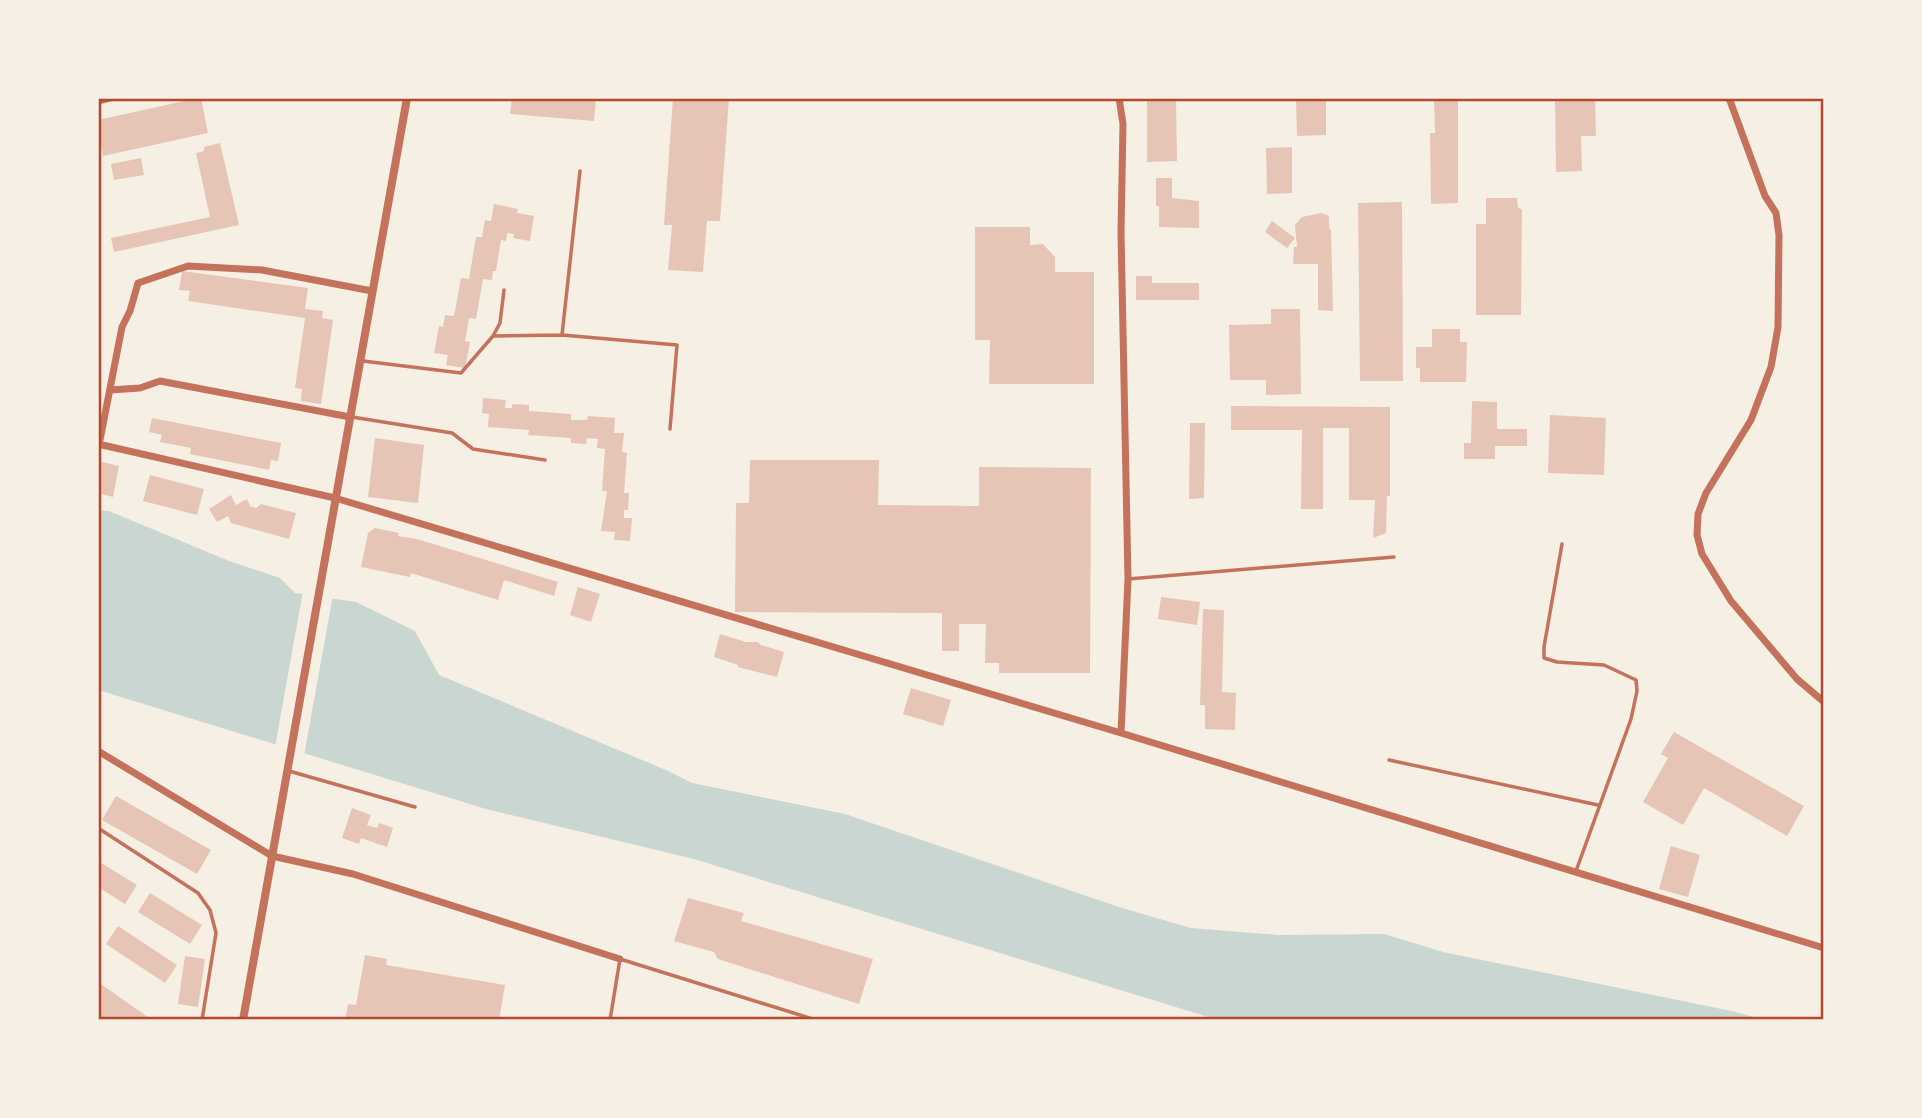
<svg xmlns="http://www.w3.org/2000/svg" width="1922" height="1118" font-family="Georgia,serif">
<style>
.water{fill:#c9d6d2}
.pier{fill:#f6efe4}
.building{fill:#e6c5b7}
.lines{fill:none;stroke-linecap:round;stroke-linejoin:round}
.service{stroke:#c5725c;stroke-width:3.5}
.minor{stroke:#c5725c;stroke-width:7}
.tertiary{stroke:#c5725c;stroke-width:8}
.neatline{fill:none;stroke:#b5482f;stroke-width:2.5}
</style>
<rect width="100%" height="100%" fill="#f6efe4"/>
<!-- water -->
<path class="water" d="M98,510L109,511L229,561L280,578L295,593L356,602L415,631L439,675L666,770L692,783L845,814L1122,908L1191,928L1279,935L1384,934L1443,952L1736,1012L1764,1020H1218L694,859L486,809L98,690Z"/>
<!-- pier -->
<path class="pier" d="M303,591L333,595L304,756L275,747Z"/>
<!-- building -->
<path class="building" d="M198,98H201L208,133L103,156L98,133V120Z
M512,98H596L594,121L510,114Z
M673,98H729L720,221H707L703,272L668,270L672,225H664Z
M1147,98H1176L1177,161L1147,162Z
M1296,98H1326V135L1297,136Z
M1434,98H1458V203L1431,204L1430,133H1435Z
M1555,98H1595L1596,136H1581L1582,171L1556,172Z
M220,143L239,225L114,252L111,238L210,217L196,153L204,151V147Z
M1292,147V193L1267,194L1266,148Z
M141,158L144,175L114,180L111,164Z
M1156,178H1172V198L1199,201V228L1159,227V206H1156Z
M1486,198H1517L1518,208L1522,209L1521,315H1476V224H1486Z
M1402,202L1403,381H1360L1358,203Z
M494,204L518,209L517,213L534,216L530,241L513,238L514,234L507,233L506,241L501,240L496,271H493L492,280L483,279L476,319L469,318L465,341L470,342L465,368L446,365L448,355L434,353L439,326L443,327L445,315L454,316L461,278L469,279L476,237H482L485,220L491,221Z
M1321,213L1329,216V228L1331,230L1333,311L1318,310V264H1293L1294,247H1297L1295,225L1302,217Z
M1272,221L1295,238L1287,248L1265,232Z
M975,227H1030V245L1043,244L1055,257V272H1094V384H989L990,340H975Z
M182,271L308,288L305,309L323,311L322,318L333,320L321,404L301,401L302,389L295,388L305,318L188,301L190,291L179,290Z
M1136,276H1152V283H1199V300H1136Z
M1271,309H1300L1301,394L1266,395V380H1230L1229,325L1271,324Z
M1432,329H1460V342H1467L1466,382H1420V368H1416V347H1432Z
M483,398L506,400L505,408H512V404L529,405V411L571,414V420H587L588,416L615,418L614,433H624L622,452L627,453L624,493H629L628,510H624V518H632L630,541L614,540L615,532L601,531L607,491H602L605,449L597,448L598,439L587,438L586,444L571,443V438L528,435L529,430L488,427L489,414L482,413Z
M1472,401L1497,402V429H1527V446H1495V459H1464V443H1471Z
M1231,406L1390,407V496H1387L1386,533L1373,538L1375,500H1349V428H1323V509H1301L1302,430H1231Z
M1550,415L1606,418L1604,475L1548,473Z
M152,418L281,443L278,461L271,460L269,470L190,454L191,448L160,442L162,435L149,432Z
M1190,423H1205L1204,498L1189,499Z
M375,438L424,445L418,503L368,497Z
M750,460H879L878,505L979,506V467L1091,468L1090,673H999V663H985L986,624H959V651H942V613L735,612L736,503H749Z
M98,461L119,466L113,497L98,493Z
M150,475L204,489L197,515L143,501Z
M231,495L236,505L247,499L250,506L256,508L261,504L296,513L289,539L231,523L228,516L217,522L209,509Z
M375,528L399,533L398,536L417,539L558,582L554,596L504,580L498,600L411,573L410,577L361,567L368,533Z
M578,587L600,594L591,622L570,615Z
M1161,597L1200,602L1197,625L1158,619Z
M1203,609L1224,610L1222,692L1236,693L1235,730L1205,729V705H1200Z
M720,634L746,642H758L761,645L784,652L777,677L738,667V665L714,657Z
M911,688L951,700L943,726L903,714Z
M1674,732L1804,806L1787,836L1704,788L1683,825L1643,802L1668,758L1661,754Z
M116,796L211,850L197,874L102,820Z
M352,808L371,815L367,825L377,828L379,823L393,828L387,847L361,838L359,844L342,838Z
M1671,846L1700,855L1688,897L1659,889Z
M98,861L137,885L125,904L98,887Z
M150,893L202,925L190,944L138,912Z
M688,898L744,913L741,921L873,959L859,1004L718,959L714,952L674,941Z
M118,926L177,965L165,983L106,944Z
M365,955L387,959L386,965L505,985L499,1020H345L348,1004L356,1005Z
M185,956L205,959L198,1007L178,1004Z
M98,982L152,1020H98Z"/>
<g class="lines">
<!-- service -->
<path class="service" d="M580,171L562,335L677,345L670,429
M493,336L562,335
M363,361L461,373L493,336L500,323L504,290
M352,417L452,433L473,449L545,460
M1562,544L1544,647V658L1557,662L1604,665L1636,680L1637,691L1631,719L1576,871
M1128,579L1394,557
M1389,760L1598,805
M289,771L415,807
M98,828L198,893L210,910L216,933L202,1020
M610,1020L620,959L816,1020"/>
<!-- minor -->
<path class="minor" d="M1119,98L1123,124L1121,232L1128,579L1121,733
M1729,98L1765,196L1776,213L1779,235L1778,327L1771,367L1751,420L1706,493L1698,514L1697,535L1702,554L1731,601L1797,679L1824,702
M98,101L110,98
M110,390L140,388L160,381L350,417
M98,444L335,498L1121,733L1824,948
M99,445L122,327L130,311L138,283L188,266L262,270L372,291
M98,751L272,856L353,874L620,959"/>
<!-- tertiary -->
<path class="tertiary" d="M243,1020L407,98"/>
</g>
<!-- border -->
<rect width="1922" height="1118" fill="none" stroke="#f6efe4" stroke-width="200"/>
<rect x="100" y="100" width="1722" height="918" class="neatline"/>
</svg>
